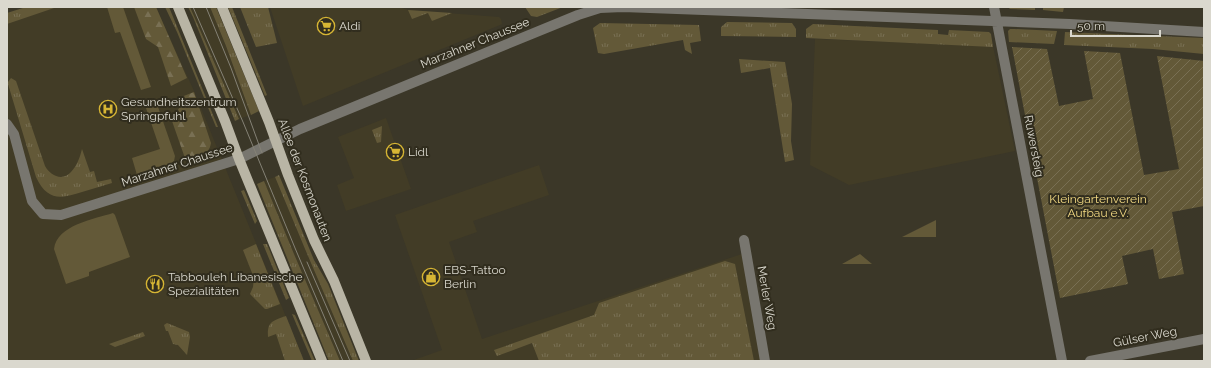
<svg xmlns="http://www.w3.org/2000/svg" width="1211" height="368" font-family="Raleway,sans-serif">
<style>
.built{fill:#423c26}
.grass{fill:url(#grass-tufts)}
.forest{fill:url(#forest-firs)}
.park{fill:#635938}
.garden{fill:url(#garden-furrows)}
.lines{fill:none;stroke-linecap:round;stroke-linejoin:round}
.minor{stroke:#78766f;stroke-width:10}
.major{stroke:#b9b5a5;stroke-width:10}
.tram{stroke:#858276;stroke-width:1}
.labels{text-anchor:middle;stroke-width:4;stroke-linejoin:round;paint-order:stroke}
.poi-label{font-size:12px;fill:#dad8ce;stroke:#312d1e;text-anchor:start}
.street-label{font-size:12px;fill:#dad8ce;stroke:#312d1e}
.park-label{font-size:12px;fill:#f3da84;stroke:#312d1e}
</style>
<defs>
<pattern id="grass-tufts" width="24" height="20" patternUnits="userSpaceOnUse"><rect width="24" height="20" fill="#635938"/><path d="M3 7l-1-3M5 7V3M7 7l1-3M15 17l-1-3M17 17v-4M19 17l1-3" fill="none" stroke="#797054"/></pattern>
<pattern id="forest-firs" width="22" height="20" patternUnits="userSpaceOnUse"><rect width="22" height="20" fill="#635938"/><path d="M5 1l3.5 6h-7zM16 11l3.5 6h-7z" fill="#797054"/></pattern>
<pattern id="garden-furrows" width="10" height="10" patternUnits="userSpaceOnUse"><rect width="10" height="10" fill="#635938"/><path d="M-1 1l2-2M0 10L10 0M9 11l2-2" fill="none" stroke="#797054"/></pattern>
</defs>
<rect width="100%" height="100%" fill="#3b3728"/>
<!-- built -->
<path class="built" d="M48,7H156L194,91L304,361H7V21Z
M190,7H210L226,46L251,115L239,119Z
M270,7H399L408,10L499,17L501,19L502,24L500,25L303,106Z
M815,39L993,46L1015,151L849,185L810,165Z
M386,118L411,189L346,211L337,185L354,178L338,137Z
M539,165L549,195L473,221L477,232L449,242L482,339L742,254L761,361H411L442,350L395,215Z
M275,177L305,249L353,361H340L294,254L264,181Z"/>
<!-- grass -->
<path class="grass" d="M26,7H57L7,24V13Z
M165,7H169L218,127H216L177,32Z
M188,7H190L239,119L235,121L193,17Z
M210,7H216L259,111L251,115L226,46Z
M228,7H232L267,95L265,96Z
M240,7H268L277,43L256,47Z
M525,7H563L537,17L531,16Z
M1008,7H1035V10L1010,9Z
M1043,7H1064L1063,12L1043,10Z
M408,10L452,13L432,21L428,13L412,19Z
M727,22L792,23L796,29V37L721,36V27Z
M600,23L699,25L701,41L690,43L692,54L685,50L683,40L604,54L598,53L593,28Z
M813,24L938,30V34L948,35L949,30L989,32L991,34L993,47L806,38V29Z
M1010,29H1014L1057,31L1054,44L1009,42L1008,31Z
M1065,32L1204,38V54L1153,49L1064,45Z
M739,59L785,62L792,104L791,141L794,160L785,162L770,68L741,73Z
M11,78L16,81L45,166C50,175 62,182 71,172C77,166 80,157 82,149L90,172L94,171L97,182L111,179L112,183C102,186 92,189 82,192C61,199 47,201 36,177L8,84V82Z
M382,126L381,142L377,143L372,130Z
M279,175L314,260L328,284L359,361H353L305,249L275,177Z
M264,181L294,254L340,361H329L257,184Z
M244,190L257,221L255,224L241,191Z
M256,244L280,304L267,309H265L250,294L253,287L254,278L243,250Z
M263,244H267L289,298L286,300Z
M725,261L735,264L754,361H539L532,343L497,356L494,350L594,315L599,303Z
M292,314L295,315L315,361H312Z
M286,316L304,361H285L276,334L268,337C267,322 272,321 286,316Z
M167,323L189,332L190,337L187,355L178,345L173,344L168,331H166L164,325Z
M143,332L145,336L115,347L109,344Z"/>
<!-- forest -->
<path class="forest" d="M134,7H156L187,78L171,86L158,47L146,39Z
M194,92L211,143C209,156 197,158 186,161L172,121L179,108L176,99Z"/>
<!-- park -->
<path class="park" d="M107,7H123L151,87L141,90L120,32L115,33Z
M157,104L175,156L174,161L170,164L137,175L132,158L160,149L146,108Z
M113,213L115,215L130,257L89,272V276L66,284L54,249C57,225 94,219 113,213Z
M936,220V237H902Z
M860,254L872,264H842Z"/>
<!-- garden -->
<path class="garden" d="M1012,47L1047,49L1059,106L1093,99L1084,51L1120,53L1144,175L1179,169L1157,56L1204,61V206L1172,212L1184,274L1159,279L1153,249L1122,256L1128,284L1060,298Z"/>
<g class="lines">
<!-- minor -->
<path class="minor" d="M994,7L1062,361
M7,124L14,134L32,201L43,214L61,215L239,159L300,129L578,15L600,8L623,7L1070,24L1204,32
M744,240L765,361
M1090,361L1204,339"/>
<!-- major -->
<path class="major" d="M178,7L225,121L239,159L322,361
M222,7L269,122L288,175L314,240L334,281L366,361"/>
<!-- tram -->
<path class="tram" d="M193,7L243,122L295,248L343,361
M206,7L231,68L262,153
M307,262L350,361"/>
</g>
<!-- icons -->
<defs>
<symbol id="supermarket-ring" viewBox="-11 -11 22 22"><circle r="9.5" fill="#312d1e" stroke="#d6b534" stroke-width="1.5"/><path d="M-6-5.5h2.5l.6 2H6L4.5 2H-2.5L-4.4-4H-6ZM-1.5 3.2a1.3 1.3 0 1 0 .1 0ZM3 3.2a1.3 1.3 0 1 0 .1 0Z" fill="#d6b534"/></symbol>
<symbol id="hospital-ring" viewBox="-11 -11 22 22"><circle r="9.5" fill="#312d1e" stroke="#d6b534" stroke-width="1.5"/><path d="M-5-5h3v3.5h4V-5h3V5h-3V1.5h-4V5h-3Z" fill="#d6b534"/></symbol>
<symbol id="shop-ring" viewBox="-11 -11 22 22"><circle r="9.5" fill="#312d1e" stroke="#d6b534" stroke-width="1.5"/><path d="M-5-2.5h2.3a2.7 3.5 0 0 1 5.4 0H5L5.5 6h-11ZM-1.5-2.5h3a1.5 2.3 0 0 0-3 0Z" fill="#d6b534"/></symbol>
<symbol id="restaurant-ring" viewBox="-11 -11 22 22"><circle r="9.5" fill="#312d1e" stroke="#d6b534" stroke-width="1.5"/><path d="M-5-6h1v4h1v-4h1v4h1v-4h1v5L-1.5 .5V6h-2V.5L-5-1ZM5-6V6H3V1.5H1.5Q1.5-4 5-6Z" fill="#d6b534"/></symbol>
</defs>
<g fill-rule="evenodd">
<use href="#supermarket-ring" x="316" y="16" width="20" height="20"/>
<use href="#hospital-ring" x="98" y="99" width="20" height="20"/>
<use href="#supermarket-ring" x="385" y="142" width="20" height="20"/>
<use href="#shop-ring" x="421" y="267" width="20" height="20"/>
<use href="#restaurant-ring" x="145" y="274" width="20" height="20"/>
</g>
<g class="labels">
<!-- poi labels -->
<g class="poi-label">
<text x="339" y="30">Aldi</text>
<text x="121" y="106">Gesundheitszentrum<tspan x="121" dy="14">Springpfuhl</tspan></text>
<text x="408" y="156">Lidl</text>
<text x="444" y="274">EBS-Tattoo<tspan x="444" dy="14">Berlin</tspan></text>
<text x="168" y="281">Tabbouleh Libanesische<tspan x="168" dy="14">Spezialitäten</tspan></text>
</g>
<!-- street labels -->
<g class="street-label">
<text transform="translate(475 43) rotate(-22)" y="4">Marzahner Chaussee</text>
<text transform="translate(1034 146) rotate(79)" y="4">Ruwersteig</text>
<text transform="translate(177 165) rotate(-18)" y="4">Marzahner Chaussee</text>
<text transform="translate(305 180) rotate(69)" y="4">Allee der Kosmonauten</text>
<text transform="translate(767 298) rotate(80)" y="4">Merler Weg</text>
<text transform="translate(1145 337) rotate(-11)" y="4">Gülser Weg</text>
</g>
<!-- park labels -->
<g class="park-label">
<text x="1098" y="203">Kleingartenverein<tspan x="1098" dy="14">Aufbau e.V.</tspan></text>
</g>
</g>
<!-- border -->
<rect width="1211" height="368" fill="none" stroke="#dad8ce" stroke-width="16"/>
<!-- scale -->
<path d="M1071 30v6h89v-6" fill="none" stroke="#dad8ce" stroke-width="2"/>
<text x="1077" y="30" font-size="12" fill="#dad8ce" stroke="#312d1e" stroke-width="3" paint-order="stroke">50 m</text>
</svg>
